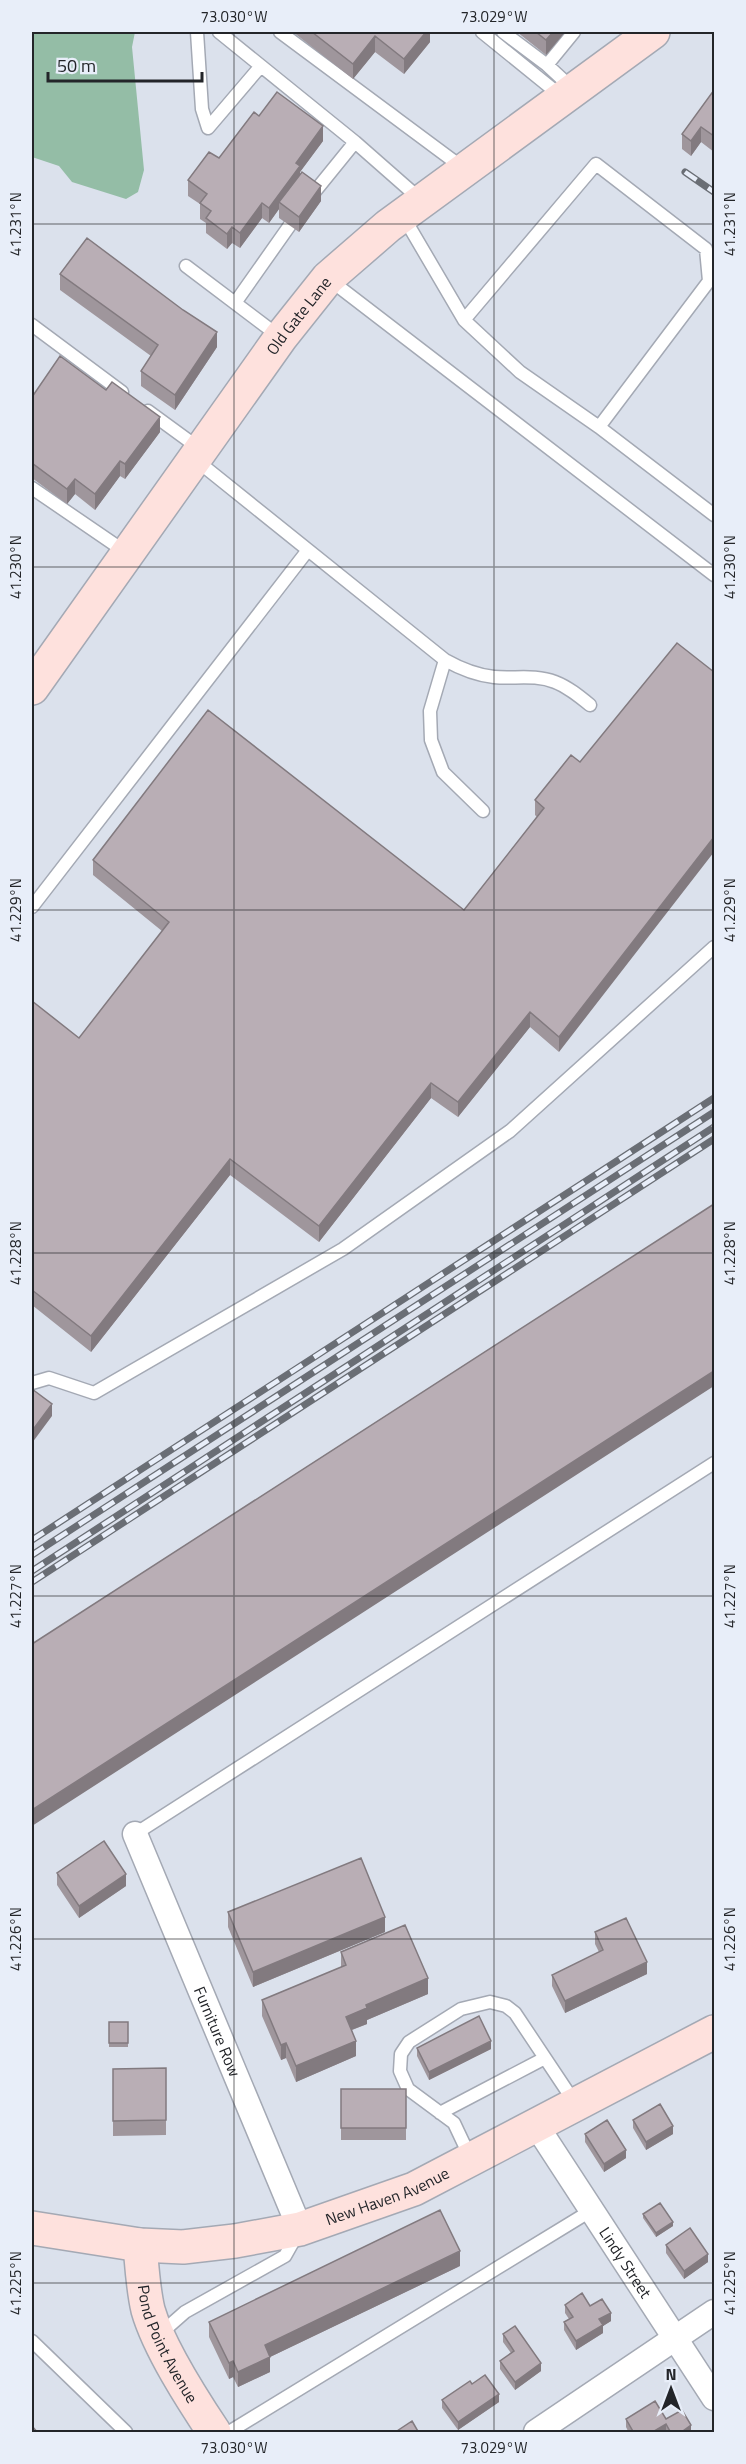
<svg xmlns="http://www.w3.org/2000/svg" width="746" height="2464" font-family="'Titillium Web',sans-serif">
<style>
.green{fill:#94bda6}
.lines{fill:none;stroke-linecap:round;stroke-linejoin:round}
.service-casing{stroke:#a4a9b4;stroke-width:15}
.minor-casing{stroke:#a4a9b4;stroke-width:27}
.secondary-casing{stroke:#a4a9b4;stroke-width:36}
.service{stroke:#fff;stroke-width:12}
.minor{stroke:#fff;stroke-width:24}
.secondary{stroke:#fee1dd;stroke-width:33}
.rail-casing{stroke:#6a6e75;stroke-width:7}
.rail{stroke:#e8eef9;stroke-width:4.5;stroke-dasharray:14;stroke-linecap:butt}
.wall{fill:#9f969c}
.shaded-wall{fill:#827a7f}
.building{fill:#b9aeb5;stroke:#827a7f;stroke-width:1.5}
.ticks{fill:none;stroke:#232529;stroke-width:1.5;stroke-opacity:0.45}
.labels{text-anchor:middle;stroke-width:6;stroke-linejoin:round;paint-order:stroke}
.street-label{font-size:16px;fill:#232529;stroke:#e8eef9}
.neatline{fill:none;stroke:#232529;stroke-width:2}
.ticks-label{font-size:15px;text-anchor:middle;fill:#232529}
</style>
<rect width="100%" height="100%" fill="#dbe1ec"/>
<!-- green -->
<path class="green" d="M32,32H135L132,47L144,170L138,192L126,199L72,182L59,166L32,157Z"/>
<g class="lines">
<defs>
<path id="service" d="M197,32L202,109L208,128L260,67
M219,32L355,142L421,200
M280,32L463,168
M482,32L561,96
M503,32L547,65L574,90
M547,65L574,32
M312,195L355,142
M403,216L464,320L520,372L599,427L714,515
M186,266L280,337
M330,280L714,575
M235,303L290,225
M464,320L596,164L706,249L709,281L599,427
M32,325L122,392
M148,411L200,449
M196,460L445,660C461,669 475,675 494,677C514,679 535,674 555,682C568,687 579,696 590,705
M32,488L127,553
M445,660L430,711L431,740L443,772L483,811
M32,907L308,550
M32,1383L49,1378L94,1393L343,1249L510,1131L714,947
M135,1834L714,1463
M440,2113L545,2058
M471,2159L454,2123L408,2089L400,2071L401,2054L409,2042L461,2009L490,2002L506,2006L515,2013L575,2103
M160,2334L185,2312L285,2256L298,2233
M32,2341L126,2432
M229,2432L592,2210"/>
<g id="minor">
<path id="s1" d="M135,1834L300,2229"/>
<path id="s2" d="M536,2125L714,2398"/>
<path d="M536,2432L714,2312"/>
</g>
<g id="secondary">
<path id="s3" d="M32,688L281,337L328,278L388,226L653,32"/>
<path id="s4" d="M32,2228L140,2245L183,2247L235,2241L300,2229L414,2189L714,2032"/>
<path id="s5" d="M140,2245C142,2267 143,2289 148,2310C159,2348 192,2399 214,2432"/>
</g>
</defs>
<!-- service casing -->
<use href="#service" class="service-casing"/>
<!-- minor casing -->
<use href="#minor" class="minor-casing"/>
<!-- secondary casing -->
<use href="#secondary" class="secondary-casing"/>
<!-- service -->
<use href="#service" class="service"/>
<!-- minor -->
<use href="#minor" class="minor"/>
<!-- secondary -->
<use href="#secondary" class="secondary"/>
<defs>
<path id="rail" d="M685,172L714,192
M32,1540L714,1098
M32,1555L714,1112
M32,1571L714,1127
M32,1582L714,1139"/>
</defs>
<!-- rail casing -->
<use href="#rail" class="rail-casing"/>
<!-- rail -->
<use href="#rail" class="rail"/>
</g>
<!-- wall -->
<path class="wall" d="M293,32H430V42L404,74L375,52L353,79Z
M517,32H565L546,55Z
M714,90V152L701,142L691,156L682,149V134Z
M259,116L323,141L300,172V174L321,201L299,232L279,218V209L269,223L262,218L240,248L232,243L227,249L206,233V223L200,219V204L188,196V180L219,158Z
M60,274L217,347L175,410L141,386V371L151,356L60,290Z
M32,397L160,432L125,479L120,476L95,510L75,494L67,504L32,478Z
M571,755L559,1052L530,1027L458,1117L431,1098L319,1242L230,1175L91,1352L32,1305V1001L79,1038L162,931L93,875V860L464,910L537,817L535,815V800Z
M57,1873L126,1886L79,1918L57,1885Z
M228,1912L385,1932L253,1987L228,1927Z
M595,1932L647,1974L565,2013L552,1986V1975L599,1952L595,1944Z
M341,1952L428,1994L367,2020V2024L352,2030L356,2056L296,2082L286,2058L281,2060L262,2016V2000L341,1967Z
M109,2022H128V2047H109Z
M417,2048L491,2049L429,2080L417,2056Z
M166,2068V2135L113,2136V2069Z
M341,2089H406V2140H341Z
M633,2120L673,2134L646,2150L633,2128Z
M585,2134L626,2158L604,2172L585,2142Z
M643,2214L673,2226L656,2237L643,2218Z
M666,2245L708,2262L684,2279L666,2253Z
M460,2266L270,2357V2372L238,2387L233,2377L229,2379L209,2337V2322Z
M565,2305L590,2306L611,2321L603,2326V2333L576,2350L564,2330V2322L569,2319L565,2313Z
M503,2334L541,2371L515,2390L500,2369V2361L511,2353L503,2342Z
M442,2400L499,2402L458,2430L442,2408Z
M626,2419H666L691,2433H629L626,2427Z"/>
<!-- shaded-wall -->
<path class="shaded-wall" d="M426,32H430V42L404,74V59Z
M553,32H565L546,55V40Z
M375,36V52L353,79V64Z
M323,126V141L300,172V181L279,202V209L269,223V208L296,163Z
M701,127V142L691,156V141Z
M321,186V201L299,232V217Z
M262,203V218L240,248V233Z
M232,227V243L227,249V234Z
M217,332V347L175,410V395Z
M160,417V432L125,479V464Z
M120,461V476L95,510V494Z
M75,479V494L67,504V489Z
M714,837V852L559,1052V1037Z
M530,1012V1027L458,1117V1102Z
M431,1083V1098L319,1242V1226Z
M230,1159V1175L91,1352V1336Z
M714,1371V1386L32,1826V1810Z
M52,1404V1416L32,1443V1431Z
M126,1874V1886L79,1918V1906Z
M385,1917V1932L253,1987V1972Z
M647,1962V1974L565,2013V2001Z
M428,1978V1994L367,2020V2024L346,2032V2017L366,2005Z
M356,2041V2056L296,2082V2066Z
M491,2041V2049L429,2080V2072Z
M286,2043V2058L281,2060V2045Z
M673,2126V2134L646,2150V2142Z
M626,2150V2158L604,2172V2164Z
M673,2222V2226L656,2237V2233Z
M460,2251V2266L270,2357V2372L238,2387V2372L265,2345Z
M708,2254V2262L684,2279V2271Z
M611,2313V2321L603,2326V2333L576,2350V2341L599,2319Z
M233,2361V2377L229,2379V2363Z
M541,2363V2371L515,2390V2382Z
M499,2394V2402L458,2430V2422Z
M666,2424V2432L664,2433H651Z
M691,2425V2433H680Z"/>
<!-- building -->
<path class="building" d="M312,32H426L404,59L375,36L353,64Z
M536,32H553L546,40Z
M714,90V136L701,127L691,141L682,134Z
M277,92L323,126L296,163L300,166L269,208L262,203L240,233L232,227L227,234L206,218L211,211L200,203L207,194L188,180L209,152L219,158L254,112L259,116Z
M302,172L321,186L299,217L279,202Z
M87,238L183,310L217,332L175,395L141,371L158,345L60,274Z
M60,356L106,390L112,382L160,417L125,464L120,461L95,494L75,479L67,489L32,463V397Z
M677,643L714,672V837L559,1037L530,1012L458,1102L431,1083L319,1226L230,1159L91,1336L32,1290V1001L79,1038L169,922L93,860L208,710L464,910L544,808L535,800L571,755L580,762Z
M714,1204V1371L32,1810V1644Z
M32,1389L52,1404L32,1431Z
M104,1841L126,1874L79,1906L57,1873Z
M361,1858L385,1917L253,1972L228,1912Z
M626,1918L647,1962L565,2001L552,1975L603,1950L595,1932Z
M405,1925L428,1978L366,2005L367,2008L346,2017L356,2041L296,2066L286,2043L281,2045L262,2000L346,1965L341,1952Z
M479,2016L491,2041L429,2072L417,2048Z
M109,2022H128V2043H109Z
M166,2068V2120L113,2121V2069Z
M341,2089H406V2128H341Z
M660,2104L673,2126L646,2142L633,2120Z
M607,2120L626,2150L604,2164L585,2134Z
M660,2203L673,2222L656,2233L643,2214Z
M440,2210L460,2251L265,2345L270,2357L238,2372L233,2361L229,2363L209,2322Z
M690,2228L708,2254L684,2271L666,2245Z
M582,2293L590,2306L602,2299L611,2313L599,2319L603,2325L576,2341L564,2322L573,2317L565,2305Z
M515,2326L541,2363L515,2382L500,2361L514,2351L503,2334Z
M485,2375L499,2394L458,2422L442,2400L470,2381L472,2384Z
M655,2401L666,2419L682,2410L691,2425L680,2433H671L666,2424L651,2433H634L626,2419Z
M412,2421L419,2433H394Z
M32,2426L38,2433H32Z"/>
<!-- ticks -->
<path class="ticks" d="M234,32V2432M494,32V2432M32,224H714M32,567H714M32,910H714M32,1253H714M32,1596H714M32,1939H714M32,2283H714"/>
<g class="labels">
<!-- street labels -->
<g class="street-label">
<text dy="6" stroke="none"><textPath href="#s3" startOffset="458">Old Gate Lane</textPath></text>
<text dy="6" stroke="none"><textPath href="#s1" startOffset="214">Furniture Row</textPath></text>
<text dy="6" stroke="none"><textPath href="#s4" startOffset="364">New Haven Avenue</textPath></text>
<text dy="6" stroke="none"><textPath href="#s2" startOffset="164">Lindy Street</textPath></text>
<text dy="6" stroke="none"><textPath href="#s5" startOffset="104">Pond Point Avenue</textPath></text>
</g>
</g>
<!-- border -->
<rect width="746" height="2464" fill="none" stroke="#e8eef9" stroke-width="66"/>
<!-- north arrow -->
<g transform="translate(671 2389)" stroke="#e8eef9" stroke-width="4.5" paint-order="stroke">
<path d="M0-4.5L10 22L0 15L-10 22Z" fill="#232529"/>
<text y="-9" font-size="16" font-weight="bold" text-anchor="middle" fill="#232529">N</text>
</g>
<!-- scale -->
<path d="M48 72v9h154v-9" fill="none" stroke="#232529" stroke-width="3"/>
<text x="57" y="72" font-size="18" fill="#232529" stroke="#e8eef9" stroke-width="4.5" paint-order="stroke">50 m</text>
<rect x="33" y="33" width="680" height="2398" class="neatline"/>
<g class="ticks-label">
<text x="234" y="22">73.030°W</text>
<text x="494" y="22">73.029°W</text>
<text transform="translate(16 224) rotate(-90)" y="5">41.231°N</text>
<text transform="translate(730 224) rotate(-90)" y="5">41.231°N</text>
<text transform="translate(16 567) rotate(-90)" y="5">41.230°N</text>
<text transform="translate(730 567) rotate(-90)" y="5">41.230°N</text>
<text transform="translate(16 910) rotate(-90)" y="5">41.229°N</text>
<text transform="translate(730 910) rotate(-90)" y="5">41.229°N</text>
<text transform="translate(16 1253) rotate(-90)" y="5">41.228°N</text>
<text transform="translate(730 1253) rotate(-90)" y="5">41.228°N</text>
<text transform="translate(16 1596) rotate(-90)" y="5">41.227°N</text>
<text transform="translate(730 1596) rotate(-90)" y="5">41.227°N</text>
<text transform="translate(16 1939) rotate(-90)" y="5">41.226°N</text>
<text transform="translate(730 1939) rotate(-90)" y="5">41.226°N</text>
<text transform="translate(16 2283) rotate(-90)" y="5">41.225°N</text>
<text transform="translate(730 2283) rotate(-90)" y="5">41.225°N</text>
<text x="234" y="2453">73.030°W</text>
<text x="494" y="2453">73.029°W</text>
</g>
</svg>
